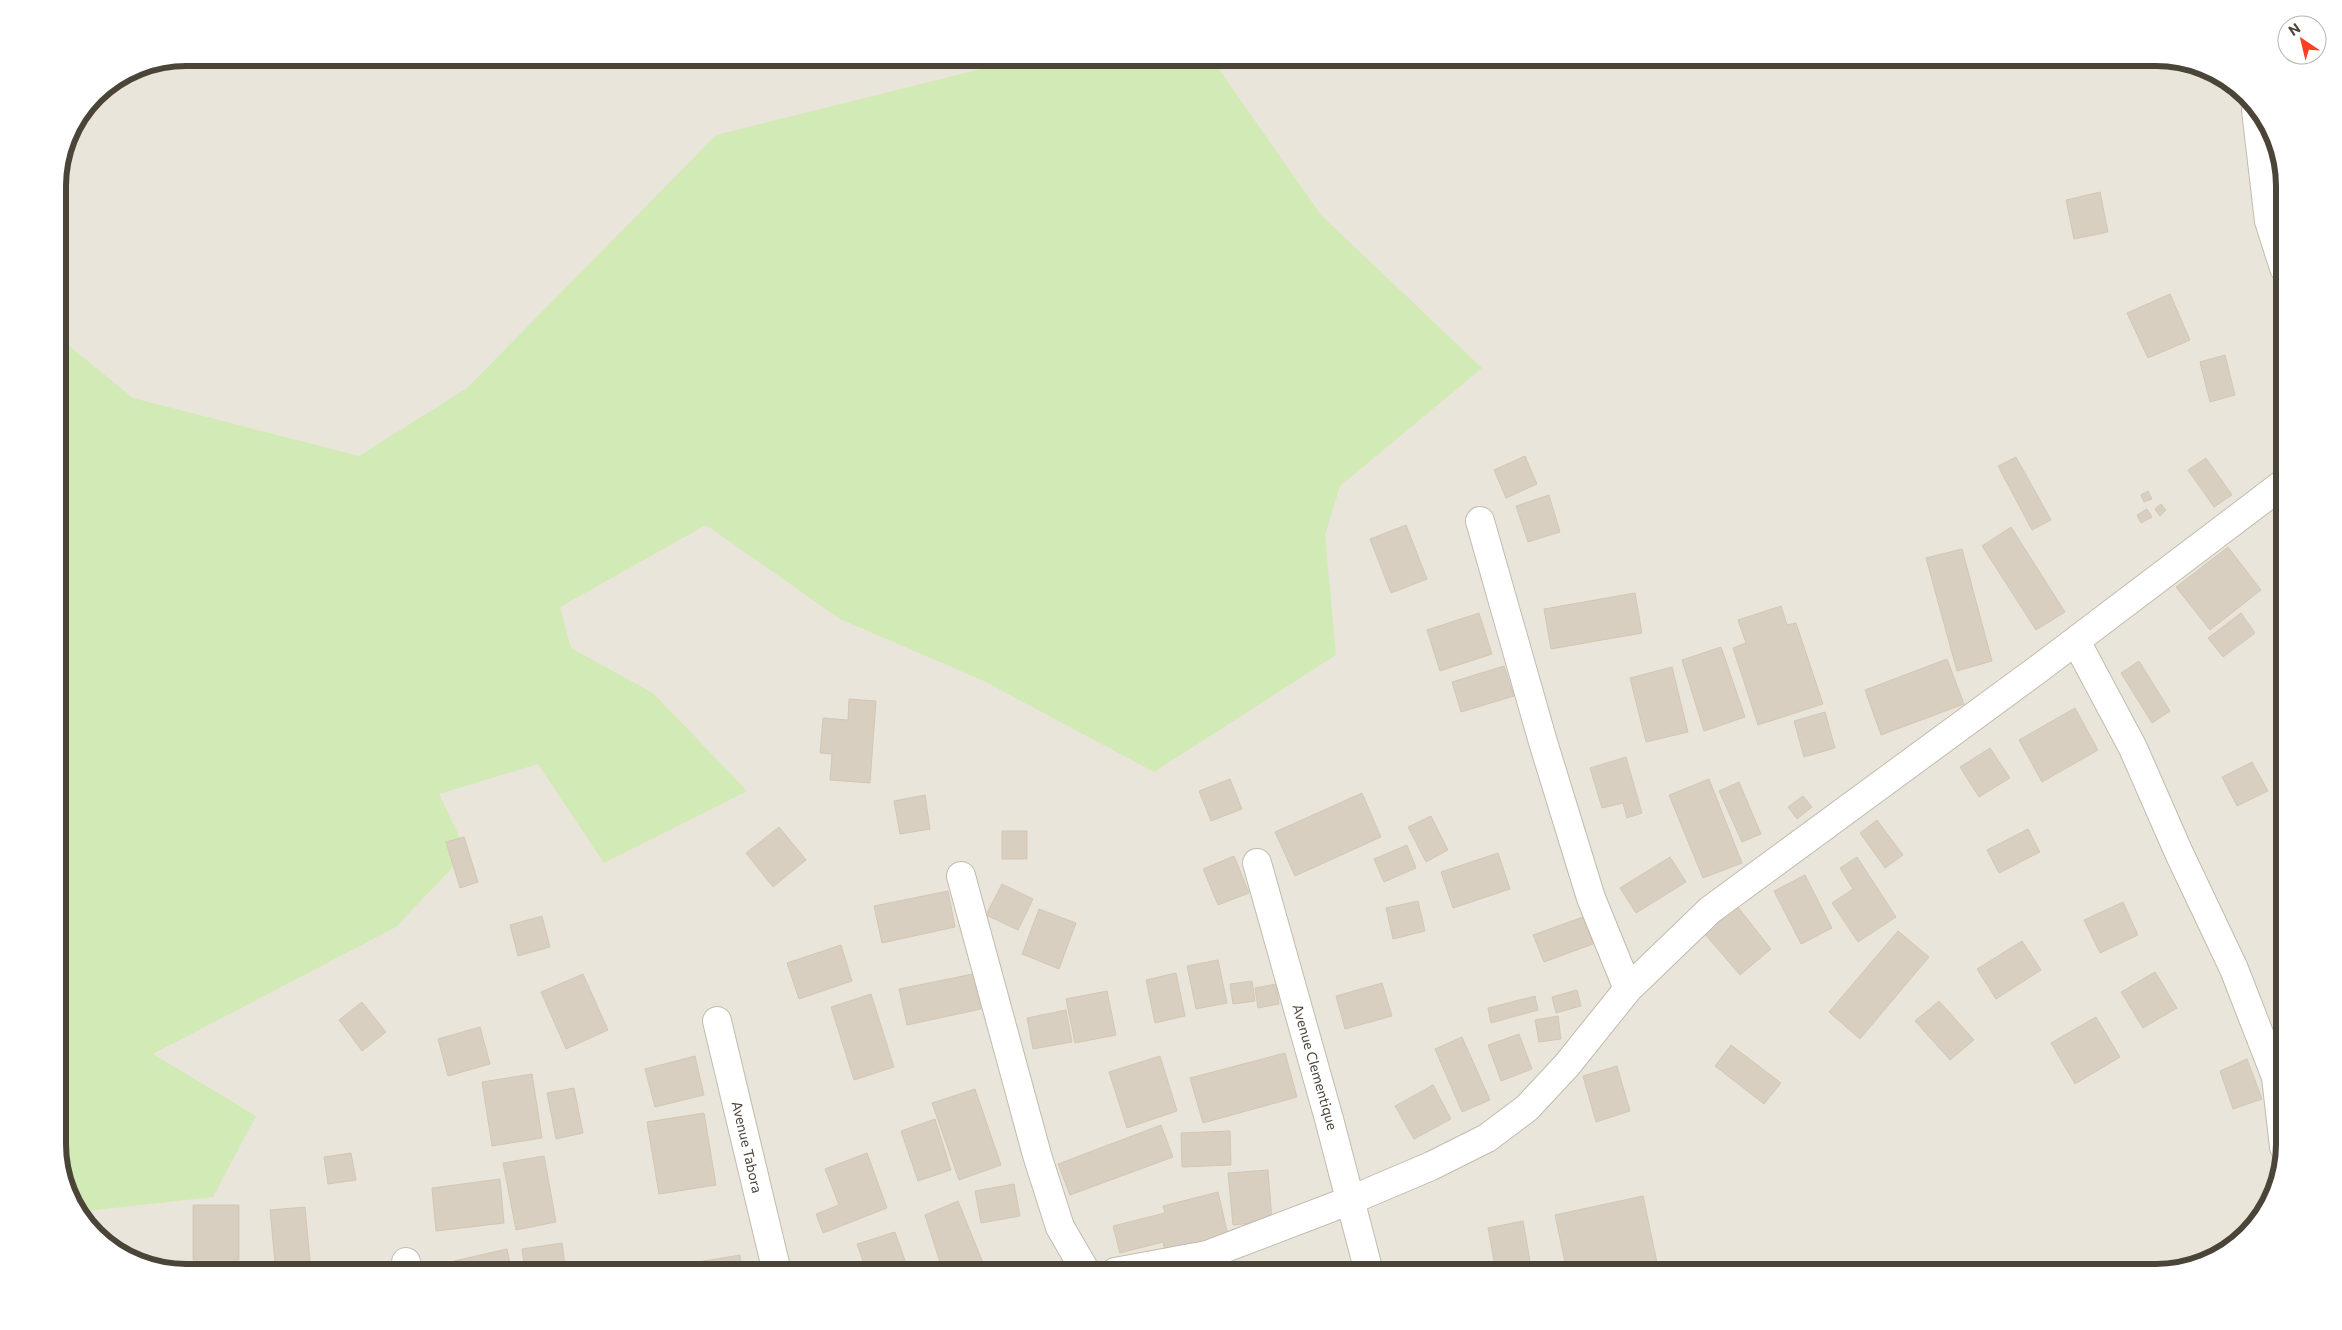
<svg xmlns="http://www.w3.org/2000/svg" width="2342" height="1330" font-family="Commissioner,sans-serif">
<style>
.residential{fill:#eae5da}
.green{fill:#d2eab5}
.building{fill:#d8cfc1;stroke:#d3c7b4}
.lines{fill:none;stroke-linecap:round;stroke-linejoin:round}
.minor-casing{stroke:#c2bbae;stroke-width:30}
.minor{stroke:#fff;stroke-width:28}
.labels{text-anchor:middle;stroke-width:4.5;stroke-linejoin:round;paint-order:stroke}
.street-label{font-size:14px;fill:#4b4439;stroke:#fff}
.rim{fill:none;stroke:#4b4439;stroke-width:6}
</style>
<rect width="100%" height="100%" fill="#f6f3ec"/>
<!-- residential -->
<path class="residential" d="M186,58H2156L2220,75L2267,122L2284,178V1144L2267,1208L2220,1255L2156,1272H186L122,1255L79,1215L58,1152V178L67,137L95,95L137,67Z"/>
<!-- green -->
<path class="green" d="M1073,58H1211L1321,215L1482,368L1340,486L1325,535L1336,655L1154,772L984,681L840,619L706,525L560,607L571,648L653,693L747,791L604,863L538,764L439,794L467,852L396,927L153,1054L256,1116L213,1197L78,1212L58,1152V337L133,398L359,456L467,388L716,135L977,70Z"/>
<!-- building -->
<path class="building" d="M2100,192L2108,232L2074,239L2066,200Z
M2170,294L2190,340L2148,358L2127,313Z
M2225,355L2235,395L2210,402L2200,362Z
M1525,456L1537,484L1506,498L1494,470Z
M2016,457L2051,520L2032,530L1998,466Z
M2206,458L2232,495L2214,507L2188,470Z
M2148,491L2152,499L2144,502L2141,495Z
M1549,495L1560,532L1528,542L1516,506Z
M2161,504L2166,510L2160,516L2155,509Z
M2147,509L2152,517L2141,523L2137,515Z
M1406,525L1427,579L1391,593L1370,539Z
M2011,527L2065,612L2036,630L1982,546Z
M2228,547L2261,590L2210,630L2176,587Z
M1962,549L1992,661L1957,671L1926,558Z
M2284,578V597L2275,586Z
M1635,593L1642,633L1551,649L1544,609Z
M1781,606L1787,625L1796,623L1823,704L1758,725L1733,648L1746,643L1738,620Z
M1479,613L1492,654L1440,671L1427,630Z
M2241,613L2255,633L2223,657L2208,638Z
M1721,647L1745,717L1704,731L1682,660Z
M1947,659L1964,704L1881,735L1865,690Z
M2139,661L2170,711L2152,723L2121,673Z
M1504,666L1514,696L1461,712L1452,682Z
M1672,667L1688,732L1646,742L1630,678Z
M849,699L876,701L870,783L830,780L832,754L820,753L823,718L848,720Z
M2075,708L2098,750L2042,782L2019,740Z
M1825,712L1835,748L1804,757L1794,721Z
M1990,748L2010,778L1979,797L1960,767Z
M1626,757L1642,813L1627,818L1623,803L1602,808L1590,768Z
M2252,762L2268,791L2237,806L2222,777Z
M1230,779L1242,809L1211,821L1199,791Z
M1709,779L1742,863L1703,878L1669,795Z
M1739,782L1761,834L1742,842L1719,791Z
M1362,793L1381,837L1295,876L1275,832Z
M925,795L930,829L900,834L894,801Z
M1803,796L1812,807L1797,819L1788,807Z
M1431,816L1448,850L1426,862L1408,827Z
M1877,820L1903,855L1885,868L1860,833Z
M779,827L806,860L773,887L746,853Z
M2028,829L2040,852L1999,873L1987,850Z
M1002,831H1027V859H1002Z
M464,837L478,882L460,888L446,842Z
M1407,845L1416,868L1384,882L1374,859Z
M1498,853L1510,889L1453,908L1441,872Z
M1234,856L1249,893L1218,905L1203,869Z
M1670,857L1686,882L1636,913L1620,888Z
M1857,857L1896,917L1858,942L1832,903L1853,889L1840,868Z
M1805,875L1832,928L1801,944L1774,891Z
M1002,884L1033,899L1018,930L986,915Z
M948,891L955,927L882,943L874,906Z
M1418,901L1425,931L1393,939L1386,908Z
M2123,902L2138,935L2100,953L2084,920Z
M1737,906L1771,949L1740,975L1704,933Z
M1039,909L1076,923L1059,969L1022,954Z
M542,916L550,947L518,956L510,925Z
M1583,917L1593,944L1544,962L1533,935Z
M1898,931L1929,957L1860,1039L1829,1012Z
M2022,941L2041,970L1996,999L1977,969Z
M841,945L852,981L799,999L787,963Z
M1218,960L1227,1003L1196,1009L1187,966Z
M2155,972L2177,1008L2143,1028L2121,992Z
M1176,973L1185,1016L1155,1023L1146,980Z
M583,974L608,1030L566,1049L541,992Z
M973,974L981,1009L907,1025L899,989Z
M1252,981L1255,1001L1233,1004L1230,984Z
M1382,983L1392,1016L1345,1029L1336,996Z
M1276,984L1279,1004L1258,1008L1255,988Z
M1577,990L1581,1006L1556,1013L1552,997Z
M1107,991L1116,1035L1075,1043L1066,999Z
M871,994L894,1067L854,1080L831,1007Z
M1535,996L1538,1010L1491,1023L1488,1008Z
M1939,1001L1974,1040L1950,1060L1915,1021Z
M362,1002L386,1032L362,1051L339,1020Z
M1066,1010L1072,1042L1033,1049L1027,1018Z
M1558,1016L1561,1039L1539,1042L1535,1020Z
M2096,1017L2120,1057L2075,1084L2051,1043Z
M480,1027L490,1064L448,1076L438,1039Z
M1519,1034L1532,1069L1501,1081L1488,1045Z
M1462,1037L1490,1100L1462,1112L1435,1049Z
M1731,1045L1781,1083L1764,1104L1715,1066Z
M1285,1053L1297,1097L1203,1123L1190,1078Z
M695,1056L704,1095L655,1107L645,1069Z
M1160,1056L1177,1111L1127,1128L1109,1072Z
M2247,1059L2262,1099L2233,1109L2220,1071Z
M1617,1066L1630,1111L1596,1122L1583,1076Z
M532,1074L542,1138L492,1146L482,1082Z
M1433,1085L1451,1119L1414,1139L1395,1106Z
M574,1088L583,1133L556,1139L547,1093Z
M975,1089L1001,1165L959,1180L932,1103Z
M704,1113L716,1185L659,1194L647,1122Z
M935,1119L951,1170L918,1181L901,1131Z
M1161,1125L1173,1157L1070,1195L1058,1164Z
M1230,1131L1231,1165L1182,1167L1181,1133Z
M351,1153L356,1180L328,1184L324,1157Z
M867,1153L887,1208L823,1233L816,1214L839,1205L825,1169Z
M544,1156L556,1222L516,1230L503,1163Z
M1268,1170L1272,1221L1233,1225L1228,1173Z
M500,1179L504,1223L436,1231L432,1188Z
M1014,1184L1020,1216L981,1223L975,1191Z
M1218,1192L1228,1235L1165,1251L1163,1242L1120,1253L1113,1226L1165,1213L1163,1206Z
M1643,1196L1659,1272H1567L1555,1215Z
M958,1201L985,1268L973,1272H943L925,1215Z
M193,1205H239V1260H193Z
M305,1207L311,1272H276L270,1210Z
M1523,1221L1532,1272H1496L1488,1228Z
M895,1232L909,1272H867L857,1244Z
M562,1243L566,1272H525L522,1249Z
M507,1249L512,1272H456L454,1261Z
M740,1255L742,1272H669L668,1267Z"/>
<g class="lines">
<defs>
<path id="minor" d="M2256,110L2269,221L2284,268
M1480,521L1543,742L1591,898L1628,989
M2076,641L2133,748L2179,853L2234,969L2276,1077L2284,1147
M1257,863L1329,1119L1369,1272
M961,876L1037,1155L1060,1227L1086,1272
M717,1021L777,1272
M406,1262L409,1272
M1115,1272L1207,1255L1351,1200L1431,1166L1487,1138L1527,1108L1567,1065L1628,989L1710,910L2041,667L2284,483"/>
</defs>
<!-- minor casing -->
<use href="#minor" class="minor-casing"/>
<!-- minor -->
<use href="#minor" class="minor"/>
</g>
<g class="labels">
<!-- street labels -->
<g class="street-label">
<text transform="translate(1315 1067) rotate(74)" y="5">Avenue Clementique</text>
<text transform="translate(747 1147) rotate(77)" y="5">Avenue Tabora</text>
</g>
</g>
<!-- crop -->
<path d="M0 0H2342V1330H0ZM186 66H2156A120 120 0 0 1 2276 186V1144A120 120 0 0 1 2156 1264H186A120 120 0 0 1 66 1144V186A120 120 0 0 1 186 66Z" fill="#fff" fill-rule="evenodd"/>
<path class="rim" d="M186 66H2156A120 120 0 0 1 2276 186V1144A120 120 0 0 1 2156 1264H186A120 120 0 0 1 66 1144V186A120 120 0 0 1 186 66Z"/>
<!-- north arrow -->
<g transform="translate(2302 40) rotate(325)"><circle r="24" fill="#ffffff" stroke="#b7b4b0"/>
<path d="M0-4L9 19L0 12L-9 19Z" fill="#fc3f1d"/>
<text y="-8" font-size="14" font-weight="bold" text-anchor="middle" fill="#4b4439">N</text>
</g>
</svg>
